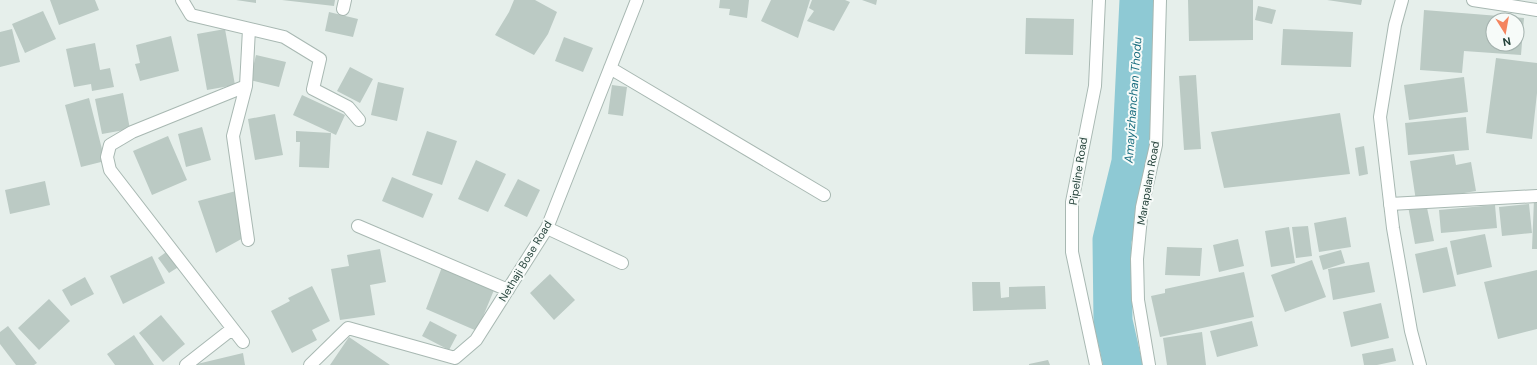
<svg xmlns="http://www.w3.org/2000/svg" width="1537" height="365" font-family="'DM Sans',sans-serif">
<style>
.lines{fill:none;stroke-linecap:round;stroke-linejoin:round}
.river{stroke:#8ec9d4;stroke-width:39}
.building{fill:#bbcac4;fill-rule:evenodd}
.minor-casing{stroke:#a8b8b2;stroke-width:14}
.tertiary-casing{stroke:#a8b8b2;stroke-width:14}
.minor{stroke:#fff;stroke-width:12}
.tertiary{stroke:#fff;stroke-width:12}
.labels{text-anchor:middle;stroke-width:4;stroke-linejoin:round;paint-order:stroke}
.street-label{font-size:11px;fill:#24423a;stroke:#f7fbf9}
.water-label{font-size:12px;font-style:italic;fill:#1c6f80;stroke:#f7fbf9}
</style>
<rect width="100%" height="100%" fill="#e6efeb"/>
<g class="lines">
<!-- river -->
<path class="river" d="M1123,365L1113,321L1112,240L1131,162L1139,0"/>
</g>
<!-- building -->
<path class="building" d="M50,0H95L99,10L59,25Z
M236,0H256V3Z
M282,0H335L334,6Z
M514,0H535L557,12L548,34L534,55L495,35L509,12Z
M720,0H749L747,18L729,15L730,9L719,8Z
M771,0H810L798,38L761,21Z
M812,0H845L850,2L834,31L807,21L814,11L809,8Z
M862,0H877L876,5Z
M1188,0H1253V40L1189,41Z
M1327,0H1362L1361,5Z
M1258,6L1276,10L1272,24L1255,20Z
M1424,10L1524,18L1521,55L1464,51L1462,73L1420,70ZM1493,20H1517V44H1493Z
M43,11L56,39L25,53L12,24Z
M329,12L358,19L353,37L325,31Z
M1026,18L1074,19L1073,55L1025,54Z
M12,29L20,62L0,67V32Z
M225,29L235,85L207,90L197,34Z
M1283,29L1353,32L1351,67L1281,65Z
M171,36L179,71L140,81L135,64L140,63L136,45Z
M564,37L593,48L583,72L555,61Z
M95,43L100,70L110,68L114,87L92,91L91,84L74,87L66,49Z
M256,55L286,62L279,87L250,80Z
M1496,58L1537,63V93L1532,139L1486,133Z
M350,67L373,79L360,103L337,91Z
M1196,75L1201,149L1184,150L1179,76Z
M1464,77L1468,112L1409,120L1404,85Z
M378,82L404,88L397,121L371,115Z
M612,85L627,87L623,116L608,114Z
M123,93L130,129L102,134L95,99Z
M302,95L345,115L336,135L293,115Z
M89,98L105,161L81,167L65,105Z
M1340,113L1350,174L1224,188L1211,132Z
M275,114L283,155L255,160L248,119Z
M1466,117L1469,150L1408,155L1405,123Z
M202,127L211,160L186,167L178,134Z
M296,131L331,133L329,168L299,167L300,142H296Z
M427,131L457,141L442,185L412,175Z
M168,136L187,180L152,195L133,151Z
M1364,146L1368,174L1359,176L1355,148Z
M1454,154L1456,165L1471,162L1476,191L1416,201L1410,161Z
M476,160L506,174L488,212L458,199Z
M392,177L433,194L423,218L382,201Z
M518,179L540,190L527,217L504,206Z
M45,181L50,205L10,214L5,190Z
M236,191L245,237L216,253L198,201Z
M1534,199L1537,200V249H1532Z
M1426,203L1434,241L1415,244L1408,206Z
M1529,204L1532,233L1502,236L1499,207Z
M1495,205L1497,228L1441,233L1439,210Z
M1346,217L1351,247L1319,252L1314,223Z
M1308,226L1312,256L1296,258L1292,227Z
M1289,227L1295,263L1271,267L1265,231Z
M1485,234L1492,267L1457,275L1450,241Z
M1238,239L1244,266L1219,272L1213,245Z
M1167,247L1202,248L1200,276L1165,275Z
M1447,247L1456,286L1423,293L1415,254Z
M380,249L386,282L370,285L375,315L340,320L331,269L349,266L347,255Z
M169,250L180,266L169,273L158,258Z
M1341,250L1345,263L1323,270L1319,256Z
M152,256L165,283L123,304L110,276Z
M1312,260L1326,297L1285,312L1271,275Z
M1369,262L1375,292L1333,300L1328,269Z
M442,267L494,290L477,331L426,309Z
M1537,270V329L1498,339L1484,282Z
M1244,272L1254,317L1160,337L1151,296L1165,293V289Z
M550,274L575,300L554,320L530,293Z
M85,277L94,294L71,306L62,290Z
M972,282H1000L1001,298L1009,297V287L1045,286L1046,309L973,311Z
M312,286L330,321L312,330L317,340L292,353L271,311L290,301L288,298Z
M49,299L70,321L39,350L18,328Z
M1381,303L1389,338L1351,347L1343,312Z
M161,315L185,344L163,362L139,333Z
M430,321L457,335L449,350L422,336Z
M1252,321L1258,346L1217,357L1210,331Z
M8,326L37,363L34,365H16L0,344V332Z
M1202,332L1206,365H1167L1163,338Z
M134,335L154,365H115L107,354Z
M349,337L390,365H330Z
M1393,348L1396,361L1377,365H1364L1362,354Z
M243,353L245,365H197V364Z
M1048,360L1050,365H1029V364Z"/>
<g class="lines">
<defs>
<path id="minor" d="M182,0L191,15L284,37L320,59L313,89L348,107L359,120
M1473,0L1537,10
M343,9L345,0
M610,68L824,195
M1390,204L1537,196
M358,226L508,290
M547,228L622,263
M248,240L233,136L246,86L249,29
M243,342L110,170L107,157L110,145L132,132L246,86
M186,365L232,329
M310,365L348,328L455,358L476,340L547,228L637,0
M1096,365L1072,252V202L1095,86L1099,0
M1149,365L1138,300L1137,259L1142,207L1156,145L1160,0"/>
<path id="tertiary" d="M1402,0L1395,25L1380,117L1393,228L1411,331L1420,365"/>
</defs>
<!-- minor casing -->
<use href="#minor" class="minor-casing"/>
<!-- tertiary casing -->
<use href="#tertiary" class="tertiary-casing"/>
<!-- minor -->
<use href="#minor" class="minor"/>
<!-- tertiary -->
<use href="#tertiary" class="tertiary"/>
</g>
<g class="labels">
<!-- street labels -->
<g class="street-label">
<text transform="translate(1078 171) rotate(-81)" y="4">Pipeline Road</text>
<text transform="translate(1148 183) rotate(-80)" y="4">Marapalam Road</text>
<text transform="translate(525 261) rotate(-59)" y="4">Nethaji Bose Road</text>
</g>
<!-- water labels -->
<g class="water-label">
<text transform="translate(1133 100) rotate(-86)" y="4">Amayizhanchan Thodu</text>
</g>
</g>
<!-- north arrow -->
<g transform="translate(1505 32) rotate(169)"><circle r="19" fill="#f7fbf9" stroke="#a3b1ad"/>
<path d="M0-3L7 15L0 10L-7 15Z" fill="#f4845f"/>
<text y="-6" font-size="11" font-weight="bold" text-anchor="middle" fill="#24423a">N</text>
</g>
</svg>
